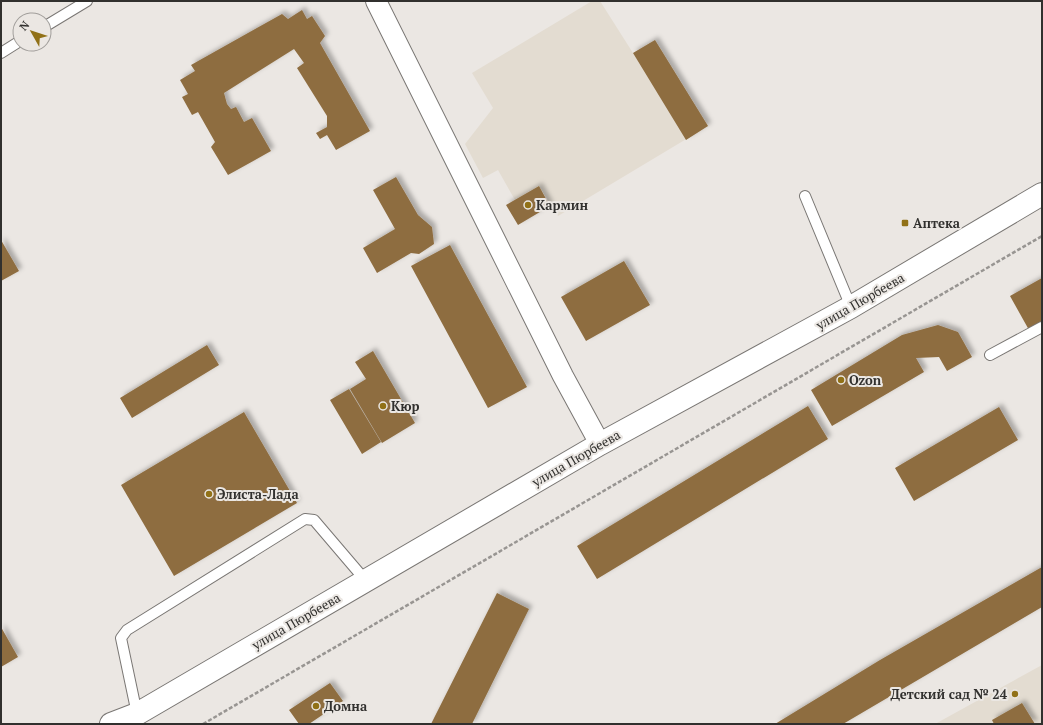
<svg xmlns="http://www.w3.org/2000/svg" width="1043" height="725" font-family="'PT Serif',serif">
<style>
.built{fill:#e3dcd1}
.building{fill:#8e6d40;filter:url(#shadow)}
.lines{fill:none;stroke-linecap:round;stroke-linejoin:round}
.service-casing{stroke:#7a7774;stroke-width:12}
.minor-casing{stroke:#7a7774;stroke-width:22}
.secondary-casing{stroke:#7a7774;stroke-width:24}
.path{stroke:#989592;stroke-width:2.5;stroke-dasharray:4 2;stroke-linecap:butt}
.service{stroke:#fff;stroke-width:10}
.minor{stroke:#fff;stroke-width:20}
.secondary{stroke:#fff;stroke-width:22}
.poi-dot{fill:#917117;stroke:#ebe7e3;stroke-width:1.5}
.labels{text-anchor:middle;stroke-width:4;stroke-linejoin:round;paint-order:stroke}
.poi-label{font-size:13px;font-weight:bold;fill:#31302e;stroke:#ebe7e3;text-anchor:start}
.street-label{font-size:13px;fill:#31302e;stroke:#ebe7e3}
</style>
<defs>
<filter id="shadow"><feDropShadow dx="3.5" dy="-3.5" stdDeviation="2" flood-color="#0004"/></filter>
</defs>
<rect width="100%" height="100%" fill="#ebe7e3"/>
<!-- built -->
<path class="built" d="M592,1H600L633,53L655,40L708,126L558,216L539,186L515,200L498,170L483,178L465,144L493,108L472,73Z
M1042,665V724H935Z"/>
<!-- building -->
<path class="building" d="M302,10L307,19L312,16L325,36L320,43L370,131L336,150L327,135L320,139L316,133L327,127V116L297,68L304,63L294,49L224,93L227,104L231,109L236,107L244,122L252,118L271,151L228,175L211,147L215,142L198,112L192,115L182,97L188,94L180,80L195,71L191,65L282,14L288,19Z
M655,40L708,126L686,140L633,53Z
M396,177L418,215L432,227L434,244L419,254L411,253L377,273L363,248L395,229L373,190Z
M539,186L550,206L518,225L506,205Z
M1,240L19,271L1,281Z
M450,245L527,387L488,408L411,266Z
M624,261L650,305L586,341L561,297Z
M1042,278V322L1029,330L1010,296Z
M938,325L958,332L972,357L947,371L939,357L916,358L924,372L832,426L811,390L902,335Z
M207,345L219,365L132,418L120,398Z
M373,351L415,423L382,443L350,389L366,379L355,362Z
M349,389L381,442L362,454L330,400Z
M808,406L828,439L597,579L577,546Z
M999,407L1018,440L914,501L895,468Z
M244,412L297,503L174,576L121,485Z
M1042,567V607L843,724H775L880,660Z
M497,593L529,609L472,724H431Z
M1,627L18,657L1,667Z
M330,683L343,701L309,724H299L289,710Z
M1022,703L1035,724H994L992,720Z"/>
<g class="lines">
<defs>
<path id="service" d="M44,27L87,1
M1,53L20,41
M805,196L851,307
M990,355L1042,327
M137,714L121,638L127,630L305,519L314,520L366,581"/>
<path id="minor" d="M376,1L563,376L600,444"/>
<path id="secondary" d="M111,724L137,714L600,444L851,307L1042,194"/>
</defs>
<!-- service casing -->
<use href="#service" class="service-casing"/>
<!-- minor casing -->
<use href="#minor" class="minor-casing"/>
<!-- secondary casing -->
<use href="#secondary" class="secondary-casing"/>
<!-- path -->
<path class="path" d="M203,724L1042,236"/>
<!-- service -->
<use href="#service" class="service"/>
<!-- minor -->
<use href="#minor" class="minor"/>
<!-- secondary -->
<use href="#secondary" class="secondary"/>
</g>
<!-- markers -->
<g class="poi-dot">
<circle cx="528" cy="205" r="4"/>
<rect x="901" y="219" width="8" height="8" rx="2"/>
<circle cx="841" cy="380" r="4"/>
<circle cx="383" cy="406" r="4"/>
<circle cx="209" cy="494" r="4"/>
<circle cx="1015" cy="694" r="4"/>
<circle cx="316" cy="706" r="4"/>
</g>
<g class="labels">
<!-- poi labels -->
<g class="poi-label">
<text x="536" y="210">Кармин</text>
<text x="913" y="228">Аптека</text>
<text x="849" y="385">Ozon</text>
<text x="391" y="411">Кюр</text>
<text x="217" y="499">Элиста-Лада</text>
<text x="1007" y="699" text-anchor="end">Детский сад № 24</text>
<text x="324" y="711">Домна</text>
</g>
<!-- street labels -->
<g class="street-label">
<text transform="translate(860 301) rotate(-30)" y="5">улица Пюрбеева</text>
<text transform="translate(576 458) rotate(-30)" y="5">улица Пюрбеева</text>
<text transform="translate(296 621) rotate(-30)" y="5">улица Пюрбеева</text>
</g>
</g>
<!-- border -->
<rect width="1043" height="725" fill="none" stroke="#31302e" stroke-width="4"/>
<!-- north arrow -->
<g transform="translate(32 32) rotate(309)"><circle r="19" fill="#ebe7e3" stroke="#a19e9b"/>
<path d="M0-3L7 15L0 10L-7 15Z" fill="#917117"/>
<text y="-6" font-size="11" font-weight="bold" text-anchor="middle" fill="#31302e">N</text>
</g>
</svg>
